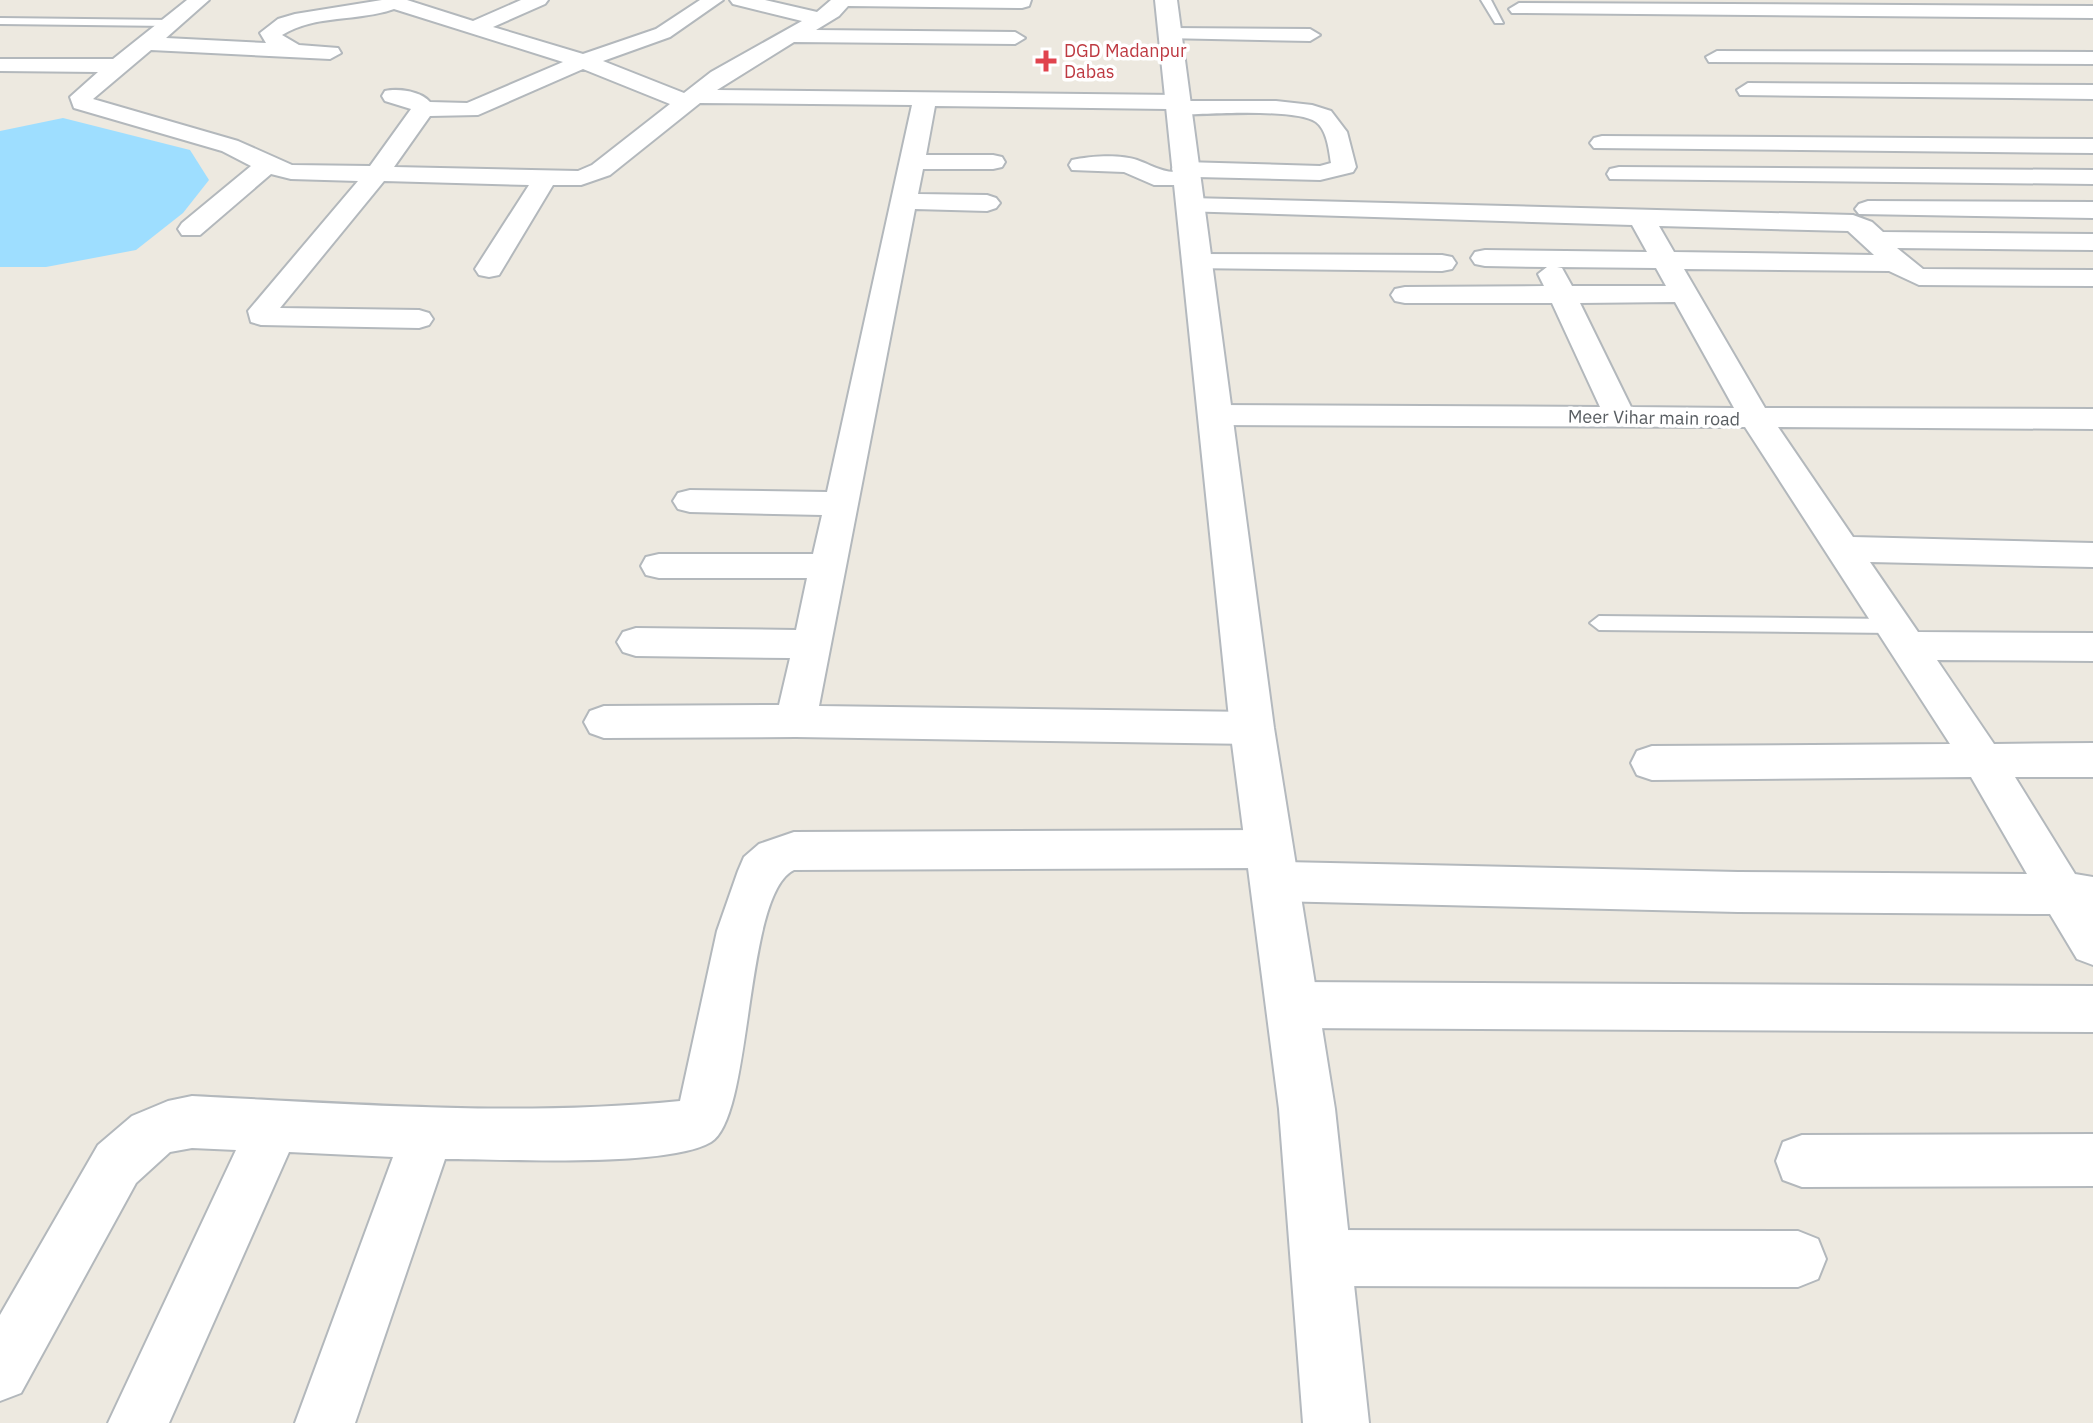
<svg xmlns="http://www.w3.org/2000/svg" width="2093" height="1423" font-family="'IBM Plex Sans',sans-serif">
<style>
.water{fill:#9edeff}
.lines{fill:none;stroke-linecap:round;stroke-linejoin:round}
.service-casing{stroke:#b3b8bc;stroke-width:4}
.minor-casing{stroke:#b3b8bc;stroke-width:4}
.secondary-casing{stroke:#b4b9be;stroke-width:4}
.service{fill:#fff;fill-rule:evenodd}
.minor{fill:#fff;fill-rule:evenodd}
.secondary{fill:#fff;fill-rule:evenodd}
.health-dot{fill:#e0444e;stroke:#fff;stroke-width:3}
.labels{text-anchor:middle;stroke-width:7;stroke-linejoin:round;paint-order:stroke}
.far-health-label{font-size:18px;fill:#be3a42;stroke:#fff;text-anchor:start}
.far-street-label{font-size:18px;fill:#595e62;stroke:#fff}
</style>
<rect width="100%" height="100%" fill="#ede9e0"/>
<!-- water -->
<path class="water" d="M63,118L190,150L209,180L183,213L136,250L46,267H0V131Z"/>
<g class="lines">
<defs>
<path id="service" d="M1481,0H1491L1503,23H1495Z
M0,18L170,20L175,23L170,26L0,24Z
M1599,616L1893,619L1902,626L1893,633L1599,630L1590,623Z"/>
<path id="minor" d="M187,0H209L166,38L266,43L260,33L278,19L295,14L382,0H407L473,21L521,0H548L545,4L493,27L583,54L656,29L700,0H723L670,37L603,61L684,93L711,72L802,21L733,4L730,0H765L817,12L831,0H1031L1029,6L1022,8L848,6L839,16L816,30L1015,32L1025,38L1015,44L794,42L717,90L1178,95L1189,101H1276L1312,105L1331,111L1347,132L1356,167L1353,172L1320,180L1196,177L1198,180L1195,185H1154L1124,172L1072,170L1069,165L1072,160C1090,156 1120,154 1137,160C1151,165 1159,171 1174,172L1172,169L1175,164L1184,162L1320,166L1331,163C1329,150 1327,130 1316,122C1296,108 1206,114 1178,115L1167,109L935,106L926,155H993L1002,157L1005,162L1002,167L993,169H923L918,194L987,195L996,198L1000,203L996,208L987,211L915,209L819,706L1252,712L1266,717L1272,728L1266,739L1252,744L796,737L604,738L590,733L584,722L590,711L604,706L779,705L790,658L636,656L623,652L617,642L623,632L636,628L796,630L807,578H659L646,575L641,566L646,557L659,554H813L822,515L690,512L678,509L673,501L678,493L690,490L827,492L912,105L700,103L610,175L581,185H553L499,275L489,277L479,275L475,269L529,185L384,181L280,308L419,310L429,313L433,319L429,325L419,328L261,325L251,322L248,311L358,181L291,179L271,174L200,235H182L178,229L182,223L251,166L222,151L74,108L70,97L98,72L0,71V59H113ZM394,9L563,62L467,103L430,102C421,91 398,88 385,91L382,96L385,101L411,109L370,166L292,165L238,141L93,99L151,50L330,59L341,53L338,48L299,45L282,35C316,14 357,22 394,9ZM583,69L670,104L592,165L578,171L394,167L430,116L478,115Z
M1519,3L2093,6V18L1512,13L1509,9Z
M1170,28L1310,29L1320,35L1310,41L1163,38L1160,34Z
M1717,51L2093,52V64L1709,62L1706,57Z
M1748,83L2093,85V99L1740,95L1737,90Z
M1602,136L2093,139V153L1594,148L1590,143L1594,138Z
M1619,167L2093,170V184L1610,179L1607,174L1610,169Z
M1190,198L1853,215L1872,222L1883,232L2093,234V250L1897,248L1923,269L2093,270V286L1919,285L1889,271L1684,269L1765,408L2093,409V429L1778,427L1853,537L2093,543V567L1870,562L1918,632L2093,633V661L1937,660L1994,744L2093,743V777H2015L2075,874L2093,877V965L2077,959L2050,914L1738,912L1274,901L1258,895L1252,881L1258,868L794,870C743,894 754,1116 711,1142C668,1168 501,1159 445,1159L355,1423H295L393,1157L289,1152L169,1423H108L236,1150L192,1148L170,1152L136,1183L21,1393L0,1401V1315L98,1145L132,1116L168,1101L192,1096C353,1104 518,1117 680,1101L717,931L738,871L744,857L759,844L794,832L1268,830L1284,836L1290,849L1284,862L1738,872L2027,874L1971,777L1652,780L1637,775L1631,763L1637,751L1652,746L1950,744L1745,427L1215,425L1204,422L1199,415L1204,408L1215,405L1600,407L1552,303H1405L1395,301L1391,295L1395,289L1405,287L1544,286L1538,274L1547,267L1485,266L1475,264L1471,258L1475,252L1485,250L1647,252L1632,225L1181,211L1177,206L1181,201ZM1659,226L1848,231L1874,255L1674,252ZM1557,267L1656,268L1666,286H1572L1562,268ZM1675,302L1734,408L1631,407L1580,303Z
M1868,201L2093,202V218L1859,214L1855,209L1859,204Z
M1197,254L1442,255L1452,257L1456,263L1452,269L1442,271L1187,268L1183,262L1187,256Z
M1293,982L2093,986V1032L1293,1028L1276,1021L1269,1005L1276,989Z
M2093,1134V1186L1802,1187L1783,1180L1776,1161L1783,1142L1802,1135Z
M1324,1230L1798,1231L1818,1239L1826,1259L1818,1279L1798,1287L1324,1286L1304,1278L1296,1258L1304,1238Z"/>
<path id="secondary" d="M1155,0H1177L1274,728L1335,1109L1369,1423H1303L1279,1109L1230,728Z"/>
</defs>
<!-- service casing -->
<use href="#service" class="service-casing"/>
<!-- minor casing -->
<use href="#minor" class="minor-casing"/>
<!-- secondary casing -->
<use href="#secondary" class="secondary-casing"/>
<!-- service -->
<use href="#service" class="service"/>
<!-- minor -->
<use href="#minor" class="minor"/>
<!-- secondary -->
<use href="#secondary" class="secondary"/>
</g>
<!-- markers -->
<path class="health-dot" d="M1042 49h8v8h8v8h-8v8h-8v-8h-8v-8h8z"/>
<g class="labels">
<!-- far-health labels -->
<g class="far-health-label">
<text x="1064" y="57">DGD Madanpur<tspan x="1064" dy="21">Dabas</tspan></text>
</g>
<!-- far-street labels -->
<g class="far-street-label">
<text transform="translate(1654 418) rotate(1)" y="6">Meer Vihar main road</text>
</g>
</g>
</svg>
